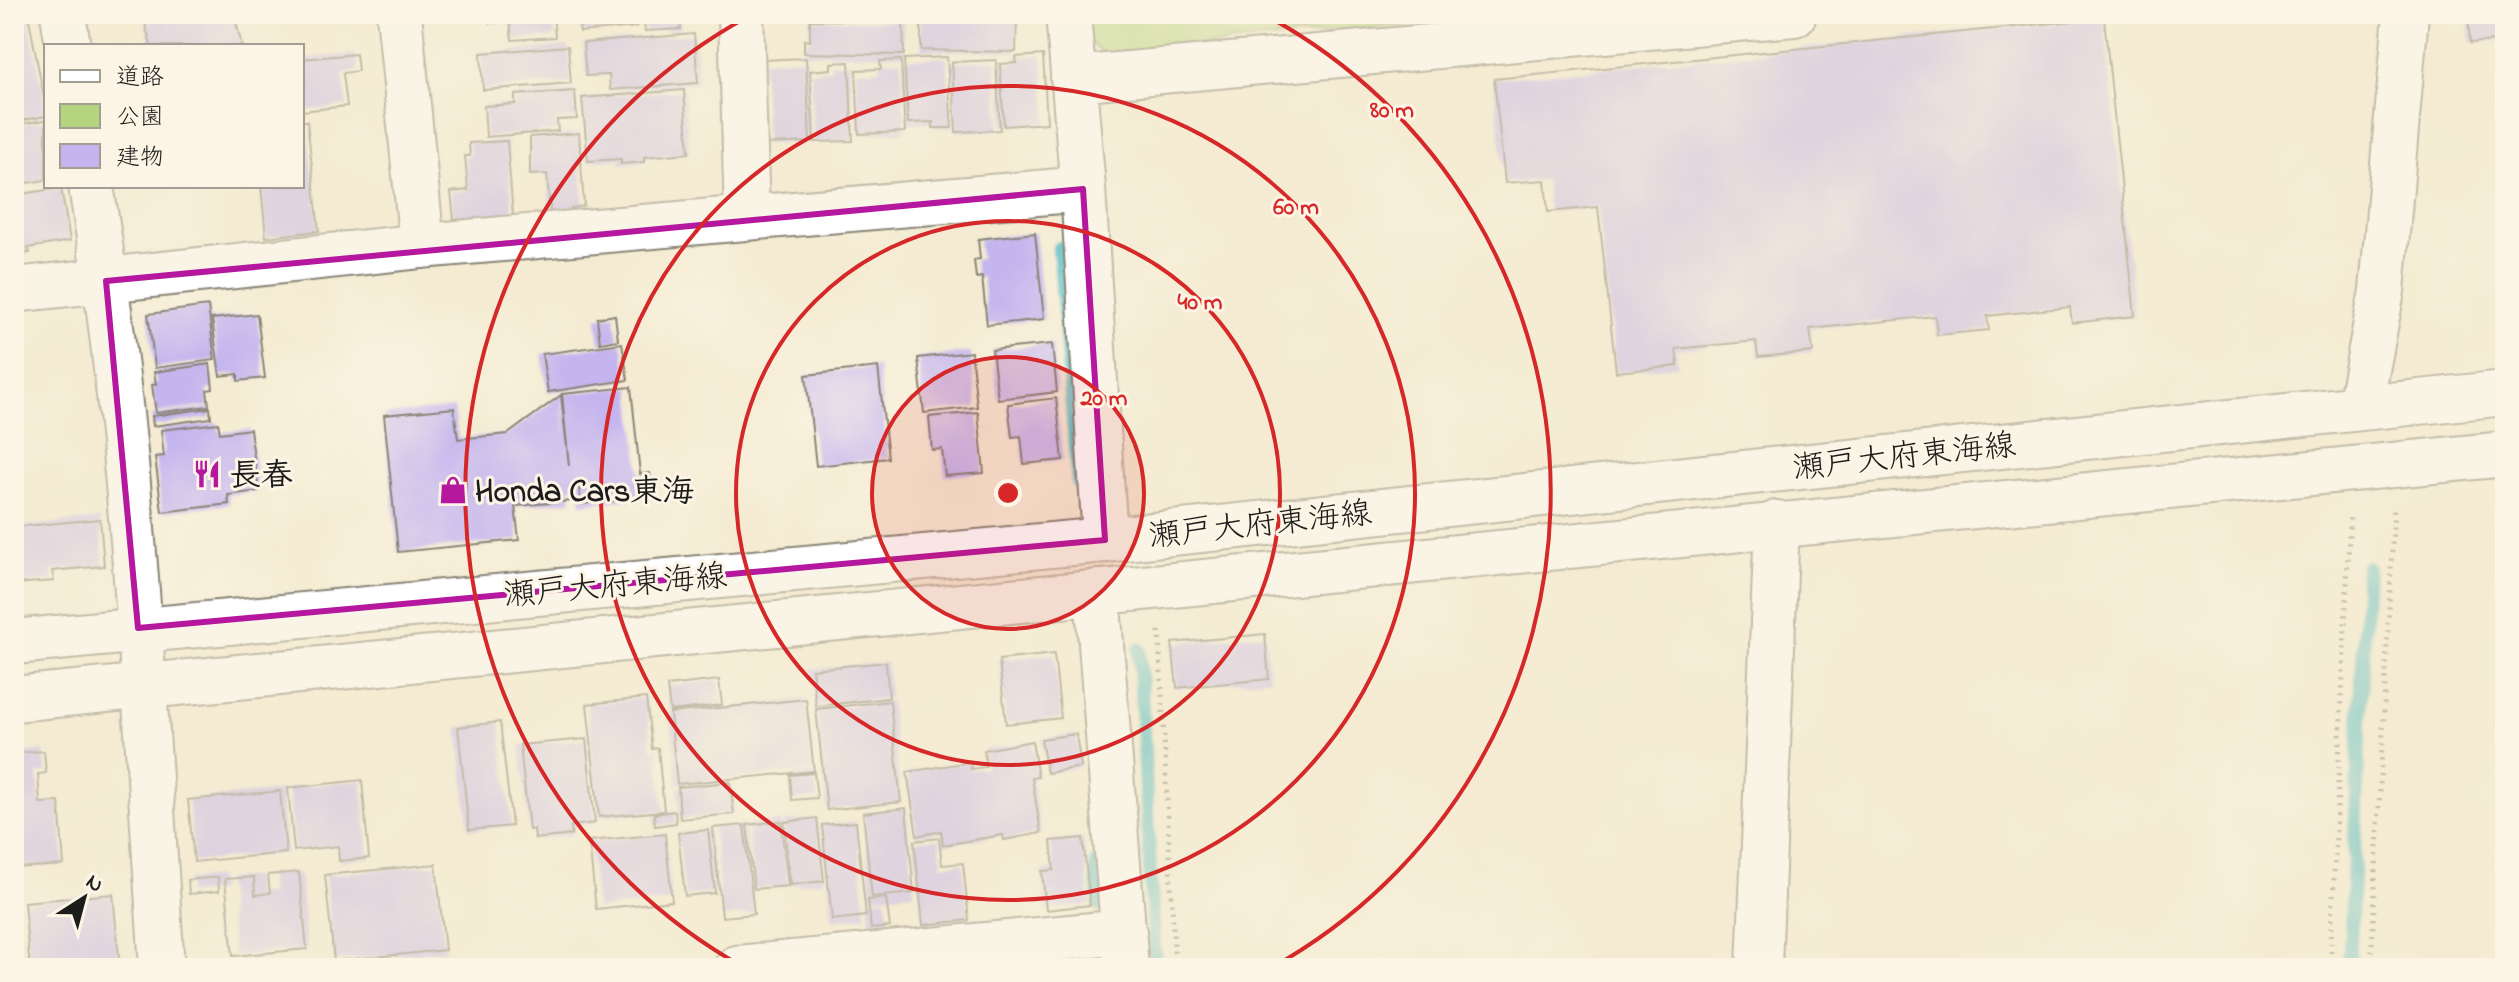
<svg xmlns="http://www.w3.org/2000/svg" width="2519" height="982" font-family="'Indie Flower','Klee One',sans-serif">
<style>
.green{fill:#b4d57d;stroke:#68784c;stroke-width:2}
.lines{fill:none;stroke-linecap:round;stroke-linejoin:round}
.stream{stroke:#4dbbc4;stroke-width:14}
.building{fill:#c4b5ee}
.street-casing{stroke:#888477;stroke-width:48}
.primary-casing{stroke:#888477;stroke-width:48}
.path{stroke:#888477;stroke-width:5;stroke-dasharray:2 6;stroke-linecap:butt}
.street{stroke:#fff;stroke-width:44}
.primary{stroke:#fff;stroke-width:44}
.marked{fill:none;stroke:#b5179e;stroke-width:6;stroke-linejoin:round}
.ring{fill:none;stroke:#d62828;stroke-width:4}
.labels{text-anchor:middle;stroke-width:6;stroke-linejoin:round;paint-order:stroke}
.street-label{font-size:32px;fill:#1c1c1c;stroke:#fcf5e5}
.poi-label{font-size:32px;font-weight:bold;fill:#1c1c1c;stroke:#fcf5e5;text-anchor:start}
.centre{fill:#d62828;stroke:#fcf5e5;stroke-width:4}
.ring-label{font-size:24px;text-anchor:middle;font-weight:bold;fill:#d62828;stroke:#fcf5e5;stroke-width:6;stroke-linejoin:round;paint-order:stroke}
</style>
<rect width="100%" height="100%" fill="#fcf5e5"/>
<filter id="ink" filterUnits="userSpaceOnUse"><feTurbulence type="fractalNoise" baseFrequency=".0125" numOctaves="2"/><feDisplacementMap in="SourceGraphic" scale="16" xChannelSelector="R" yChannelSelector="G"/><feConvolveMatrix kernelMatrix="1 2 1 2 8 2 1 2 1" color-interpolation-filters="sRGB"/></filter>
<filter id="wash" filterUnits="userSpaceOnUse"><feTurbulence type="fractalNoise" baseFrequency=".006" numOctaves="4" result="noise"/><feDisplacementMap in="SourceGraphic" scale="32" xChannelSelector="R" yChannelSelector="G"/><feGaussianBlur stdDeviation="1.8" result="paint"/><feColorMatrix in="noise" values="0 0 0 0 0 0 0 0 0 0 0 0 0 0 0 0 0 1.4 0 .05"/><feComposite in="paint" operator="in"/></filter>
<g filter="url(#wash)">
<rect width="100%" height="100%" fill="#f4ebd2"/>
<!-- green -->
<path class="green" d="M1086,14H1486L1484,17L1107,55L1087,41Z"/>
<g class="lines">
<!-- stream -->
<path class="stream" d="M1059,248L1078,483
M1139,649L1155,968
M1096,863L1099,905
M1102,959L1103,968
M2349,968L2367,567"/>
</g>
<g id="blocks">
<!-- building -->
<path class="building" d="M14,14H28L46,108V116L14,122Z
M180,14H234L242,46H151L145,23Z
M489,14H553L555,37L512,40L510,21L490,23Z
M578,14H635L636,27L580,32Z
M643,14H688L689,16L680,17L681,29L645,31Z
M2468,14H2505V40L2470,43Z
M2104,18L2135,316L2072,323L2070,307L1987,316L1989,330L1937,335L1935,316L1810,329L1813,352L1758,357L1756,341L1676,349L1678,366L1616,372L1598,207L1548,212L1545,180L1505,183L1494,79Z
M921,19L1017,21L1016,52L921,50Z
M810,20L903,21L904,55L804,53V40L810,41Z
M694,34L698,83L610,90L609,75L586,76L583,43Z
M568,46L571,83L483,90L481,53Z
M356,54L358,71L343,73L347,106L302,111V59Z
M1043,55L1047,123L1004,126L1000,64L1017,63L1016,57Z
M947,57L952,128H933V122L908,123L904,59Z
M806,58L810,142L766,144L762,60Z
M901,60L905,132L859,134L856,70L881,69L880,61Z
M996,60L1000,130L956,132L952,62Z
M849,62L853,141L814,142L810,71L831,69V63Z
M684,90L689,153L644,157V162L621,164V159L588,161L582,98Z
M575,91L577,119L557,120L558,131L486,137L484,106L515,104V95Z
M46,120V180L14,185V125Z
M302,121H307L319,231L266,237L261,186H302Z
M579,133L584,206L571,208L572,212L550,213L547,174L530,175V137Z
M507,141L513,216L454,220L451,192L468,190L465,156H470L469,143Z
M61,188L70,241L28,248L30,253L14,255V195Z
M1035,233L1044,319L987,325L982,277L976,278L974,260L980,259L978,239Z
M208,306L215,360L155,368L148,314Z
M257,314L265,378L238,381V374L220,376L212,319Z
M615,315L618,340L600,343L597,318Z
M622,343L628,380L548,392L542,354Z
M1052,344L1057,392L998,399L992,350Z
M971,352L977,407L924,413L918,358Z
M210,364L213,389L207,390L209,406L156,413L152,385L156,384L154,372Z
M878,367L888,458L816,466L806,375Z
M631,387L640,474L650,473L652,497L581,504L579,486L570,488L572,501L515,506L519,540L398,552L384,415L454,408L458,439L508,434L561,395L569,466L562,394Z
M1056,398L1063,460L1024,464L1021,436L1012,437L1008,404Z
M210,408L211,418L153,426L152,416Z
M978,412L984,473L945,476L942,449L932,450L929,417Z
M218,423L220,433L250,429L259,491L228,495L229,504L162,512L155,457L164,456L161,430Z
M100,519L104,566L52,571L54,581L14,584V527Z
M1265,634L1269,679L1177,688L1172,643Z
M1054,654L1061,718L1006,724L999,660Z
M886,662L889,698L816,706L812,669Z
M719,680L722,705L670,711L667,686Z
M646,698L652,749L658,748L664,811L599,817L587,704Z
M806,699L814,771L677,784L670,713Z
M890,701L901,802L827,810L816,709Z
M500,722L512,826L469,830L458,727Z
M1076,734L1081,767L1047,773L1041,739Z
M586,739L595,823L571,826L572,835L535,839L534,829L529,830L520,745Z
M1032,741L1038,777L1032,778L1041,833L1004,840L1003,835L943,845L941,831L917,836L907,772L970,762L971,769L986,767L984,750Z
M44,751L46,773L38,774L40,803L59,802L64,865L14,868V753Z
M814,773L817,798L792,800L790,775Z
M362,780L369,858L339,861L338,846L294,851L288,788Z
M730,782L734,814L680,819L678,787Z
M280,791L286,853L194,862L188,800Z
M906,808L914,893L872,897L863,813Z
M675,811L676,823L655,826L654,814Z
M817,818L824,881L790,885L784,822Z
M781,821L788,886L754,889L747,825Z
M856,822L866,916L832,920L822,825Z
M744,825L754,914L722,917L713,828Z
M708,830L715,893L685,896L678,833Z
M665,834L672,901L596,909L589,841Z
M939,838L942,865L963,863L969,920L923,925L914,841Z
M1083,838L1090,905L1046,910L1042,871L1054,870L1051,841Z
M436,864L445,950L334,961L325,875Z
M299,872L307,949L233,956L225,879L254,877L255,895L270,893L268,875Z
M218,877L219,891L189,894L188,880Z
M113,894L120,968H30L24,902Z
M886,898L890,927L871,929L868,900Z"/>
</g>
</g>
<g filter="url(#ink)">
<use href="#blocks" fill-opacity="0" stroke="#888477" stroke-width="2"/>
<g class="lines">
<defs>
<path id="street" d="M63,14L68,46
M399,14L422,246
M741,14L747,218
M1068,14L1083,189L1105,540
M1073,79L1794,14
M91,186C133,444 145,707 162,968
M14,290L422,246L1083,189
M2360,407L2382,291L2406,14
M1097,592L1126,968
M737,968L1124,932
M1759,968L1777,523"/>
<path id="primary" d="M14,642L1105,540L2505,393
M14,699L2505,454"/>
</defs>
<!-- street casing -->
<use href="#street" class="street-casing"/>
<!-- primary casing -->
<use href="#primary" class="primary-casing"/>
<!-- path -->
<path class="path" d="M1159,631L1175,968
M2330,968L2350,513
M2371,968L2394,508"/>
<!-- street -->
<use href="#street" class="street"/>
<!-- primary -->
<use href="#primary" class="primary"/>
</g>
</g>
<!-- marked area -->
<path d="M0 0H2519V982H0ZM1083,189L1105,540L138,628L106,281Z" fill="#f4ebd2" fill-opacity=".55" fill-rule="evenodd"/>
<path class="marked" d="M1083,189L1105,540L138,628L106,281Z"/>
<!-- distance rings -->
<circle cx="1008" cy="493" r="136" fill="#d62828" fill-opacity=".12"/>
<g class="ring">
<circle cx="1008" cy="493" r="136"/>
<circle cx="1008" cy="493" r="272"/>
<circle cx="1008" cy="493" r="407"/>
<path d="M745 968A543 543 0 0 1 749 16M1267 16A543 543 0 0 1 1271 968"/>
</g>
<!-- icons -->
<defs>
<symbol id="restaurant-bare" viewBox="-9 -9 18 18"><path d="M-5-6h1v4h1v-4h1v4h1v-4h1v5L-1.5 .5V6h-2V.5L-5-1ZM5-6V6H3V1.5H1.5Q1.5-4 5-6Z" fill="#b5179e" stroke="#fcf5e5" stroke-width="2.5" paint-order="stroke"/></symbol>
<symbol id="shop-bare" viewBox="-9 -9 18 18"><path d="M-5-2.5h2.3a2.7 3.5 0 0 1 5.4 0H5L5.5 6h-11ZM-1.5-2.5h3a1.5 2.3 0 0 0-3 0Z" fill="#b5179e" stroke="#fcf5e5" stroke-width="2.5" paint-order="stroke"/></symbol>
</defs>
<g fill-rule="evenodd">
<use href="#restaurant-bare" x="187" y="454" width="40" height="40"/>
<use href="#shop-bare" x="433" y="470" width="40" height="40"/>
</g>
<g class="labels">
<!-- street labels -->
<g class="street-label">
<text transform="translate(1904 455) rotate(-6)" y="11">瀬戸大府東海線</text>
<text transform="translate(1260 523) rotate(-6)" y="11">瀬戸大府東海線</text>
<text transform="translate(615 584) rotate(-5)" y="11">瀬戸大府東海線</text>
</g>
<!-- poi labels -->
<g class="poi-label">
<text x="229" y="485">長春</text>
<text x="475" y="501">Honda Cars東海</text>
</g>
</g>
<circle cx="1008" cy="493" r="12" class="centre"/>
<g class="ring-label">
<text x="1392" y="117">80 m</text>
<text x="1296" y="214">60 m</text>
<text x="1200" y="309">40 m</text>
<text x="1104" y="405">20 m</text>
</g>
<!-- margin -->
<rect width="2519" height="982" fill="none" stroke="#fcf5e5" stroke-width="48"/>
<!-- legend -->
<rect x="44" y="44" width="260" height="144" fill="#fcf5e5" stroke="#a29e95" stroke-width="2"/>
<rect x="60" y="70" width="40" height="12" fill="#ffffff" stroke="#a29e95" stroke-width="2"/>
<text x="116" y="84" font-size="24" fill="#1c1c1c">道路</text>
<rect x="60" y="104" width="40" height="24" fill="#b4d57d" stroke="#a29e95" stroke-width="2"/>
<text x="116" y="124" font-size="24" fill="#1c1c1c">公園</text>
<rect x="60" y="144" width="40" height="24" fill="#c4b5ee" stroke="#a29e95" stroke-width="2"/>
<text x="116" y="164" font-size="24" fill="#1c1c1c">建物</text>
<!-- north arrow -->
<g transform="translate(84 898) rotate(36)" stroke="#fcf5e5" stroke-width="6" paint-order="stroke">
<path d="M0-6L14 30L0 20L-14 30Z" fill="#1c1c1c"/>
<text y="-12" font-size="22" font-weight="bold" text-anchor="middle" fill="#1c1c1c">N</text>
</g>
</svg>
